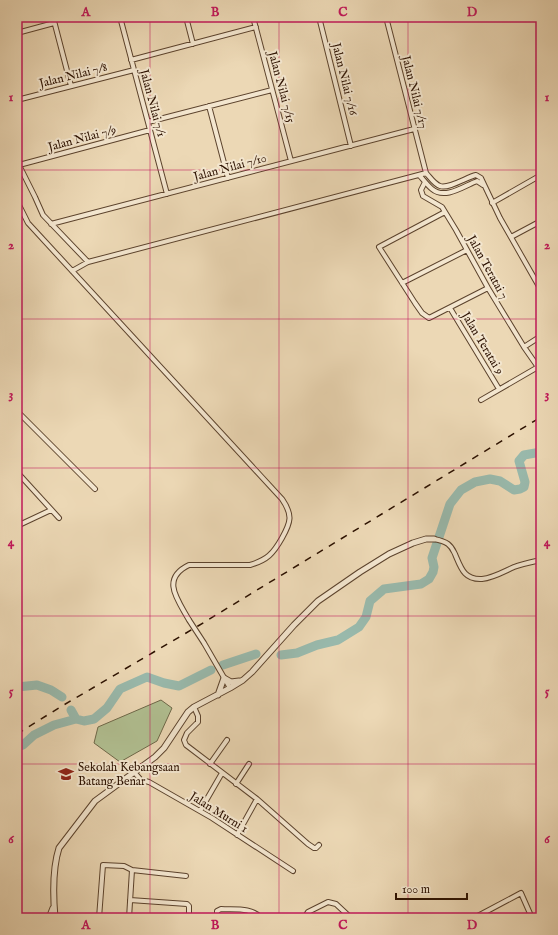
<svg xmlns="http://www.w3.org/2000/svg" width="558" height="935" font-family="'IM FELL English',serif">
<style>
.green{fill:#b1c092;stroke:#6e6849}
.lines{fill:none;stroke-linecap:round;stroke-linejoin:round}
.river{stroke:#99baad;stroke-width:9}
.minor-casing{stroke:#5c432d;stroke-width:6}
.tertiary-casing{stroke:#5c432d;stroke-width:7}
.minor{stroke:#f3e6cf;stroke-width:4}
.tertiary{stroke:#f3e6cf;stroke-width:5}
.rail{stroke:#2c1100;stroke-width:1.5;stroke-dasharray:7 7;stroke-linecap:butt}
.minor-bridge-casing{stroke:#5c432d;stroke-width:6;stroke-linecap:butt}
.minor-bridge{stroke:#f3e6cf;stroke-width:4}
.grid{fill:none;stroke:#c2185b;stroke-width:1;stroke-opacity:0.55}
.labels{text-anchor:middle;stroke-width:4;stroke-linejoin:round;paint-order:stroke}
.street-label{font-size:12px;fill:#2c1100;stroke:#f3e6cf}
.poi-label{font-size:12px;fill:#2c1100;stroke:#f3e6cf;text-anchor:start}
.neatline{fill:none;stroke:#c2185b;stroke-width:1.5}
.grid-label{font-size:13px;text-anchor:middle;font-weight:bold;fill:#c2185b}
</style>
<rect width="100%" height="100%" fill="#ecd8b5"/>
<filter id="stains"><feTurbulence type="fractalNoise" baseFrequency=".005" numOctaves="4"/><feColorMatrix values="0 0 0 0 .2 0 0 0 0 .09 0 0 0 0 .02 0 0 0 .5 -.17"/></filter>
<radialGradient id="worn" r=".72"><stop offset=".6" stop-color="#630" stop-opacity="0"/><stop offset="1" stop-color="#630" stop-opacity=".3"/></radialGradient>
<!-- green -->
<path class="green" d="M161,700L172,708L157,741L120,762L94,743L98,727Z"/>
<g class="lines">
<!-- river -->
<path class="river" d="M281,655L297,653L317,645L338,640L359,627L366,617L370,601L384,589L421,584L429,579L433,572L434,567L432,558L450,504L461,490L475,482L490,479L500,481L514,490L520,489L524,487L525,482L519,461L524,455L541,452
M223,665L256,654
M17,687L37,685L51,690L62,697
M71,710L76,719
M17,747L23,745L34,735L54,725L76,719L84,721L94,719L107,708L120,689L147,677L164,683L179,686L211,670"/>
<defs>
<path id="minor" d="M53,17L71,86
M120,17L167,194
M186,17L193,44
M253,17L291,161
M319,17L351,146
M386,17L426,173C430,177 434,184 440,186C449,189 467,177 476,175L481,178L500,218L541,290
M17,33L54,23
M131,60L256,27
M17,100L134,70
M209,106L228,178
M148,122L272,90
M17,161L35,197L43,215L88,262
M19,165L150,130
M419,175C423,179 427,185 432,189C445,200 464,186 477,181L483,185
M425,182L421,190L423,196L442,207L456,230L488,288L524,347L538,367L481,400
M17,201L28,223L282,499C293,515 291,522 282,538C273,554 267,560 250,565H189C160,579 178,600 189,620
M492,203L541,175
M445,212L379,247L415,303L422,313L429,318L488,288
M51,224L414,129
M511,237L541,221
M72,271L88,262L426,173
M402,283L467,250
M450,308L499,389
M524,347L541,336
M17,413L20,414L95,489
M17,472L59,518
M17,526L51,510
M434,539C439,540 444,541 448,544C452,547 453,550 455,554C461,568 464,580 482,579C493,578 503,572 514,567C522,564 532,562 541,560
M204,643L230,688
M194,707L198,716V722L187,733L184,740L186,745L257,799L308,844L314,848H316L319,845
M210,764L227,740
M134,772L141,780L149,782L212,818L293,871
M236,784L249,764
M200,811L222,773
M237,835L257,799
M130,900L187,904L189,906V918
M99,918L103,865L124,866L132,870L186,876
M129,918L132,870
M217,918V911L221,909C234,910 252,907 261,918
M304,918L308,912L328,902L336,904L351,918
M474,918L521,893L532,918"/>
<path id="tertiary" d="M218,695L224,678L231,682L239,681
M49,918L53,908
M55,918C53,895 52,870 59,848L95,801L155,757L164,748L188,712L194,707L230,688L243,680L252,672L294,625L318,601L360,572L389,554L413,543L426,539H434"/>
</defs>
<!-- minor casing -->
<use href="#minor" class="minor-casing"/>
<!-- tertiary casing -->
<use href="#tertiary" class="tertiary-casing"/>
<!-- minor -->
<use href="#minor" class="minor"/>
<!-- tertiary -->
<use href="#tertiary" class="tertiary"/>
<!-- rail -->
<path class="rail" d="M17,734L62,706L198,626L541,417"/>
<defs>
<path id="minor-bridge" d="M189,620L204,643"/>
</defs>
<!-- minor-bridge casing -->
<use href="#minor-bridge" class="minor-bridge-casing"/>
<!-- minor-bridge -->
<use href="#minor-bridge" class="minor-bridge"/>
</g>
<!-- grid -->
<path class="grid" d="M150,17V918M279,17V918M408,17V918M17,170H541M17,319H541M17,468H541M17,616H541M17,764H541"/>
<!-- icons -->
<defs>
<symbol id="school-bare" viewBox="-9 -9 18 18"><path d="M0-5L7-2L0 1L-7-2ZM-4 1L0 2.5L4 1V4Q0 6-4 4Z" fill="#8f2418" stroke="#f3e6cf" stroke-width="2.5" paint-order="stroke"/></symbol>
</defs>
<g fill-rule="evenodd">
<use href="#school-bare" x="55" y="763" width="22" height="22"/>
</g>
<g class="labels">
<!-- street labels -->
<g class="street-label">
<text transform="translate(73 75) rotate(-14)" y="4">Jalan Nilai 7/8</text>
<text transform="translate(345 79) rotate(76)" y="4">Jalan Nilai 7/16</text>
<text transform="translate(282 87) rotate(75)" y="4">Jalan Nilai 7/15</text>
<text transform="translate(415 92) rotate(76)" y="4">Jalan Nilai 7/17</text>
<text transform="translate(153 103) rotate(75)" y="4">Jalan Nilai 7/1</text>
<text transform="translate(82 138) rotate(-15)" y="4">Jalan Nilai 7/9</text>
<text transform="translate(230 167) rotate(-15)" y="4">Jalan Nilai 7/10</text>
<text transform="translate(488 267) rotate(61)" y="4">Jalan Teratai 7</text>
<text transform="translate(483 343) rotate(59)" y="4">Jalan Teratai 9</text>
<text transform="translate(219 812) rotate(32)" y="4">Jalan Murni 1</text>
</g>
<!-- poi labels -->
<g class="poi-label">
<text x="78" y="771">Sekolah Kebangsaan<tspan x="78" dy="14">Batang Benar</tspan></text>
</g>
</g>
<!-- margin -->
<rect width="558" height="935" fill="none" stroke="#ecd8b5" stroke-width="44"/>
<!-- scale -->
<path d="M396 893v6h71v-6" fill="none" stroke="#2c1100" stroke-width="2"/>
<text x="402" y="893" font-size="12" fill="#2c1100" stroke="#f3e6cf" stroke-width="3" paint-order="stroke">100 m</text>
<rect x="22" y="22" width="514" height="891" class="neatline"/>
<g class="grid-label">
<text x="86" y="16">A</text>
<text x="215" y="16">B</text>
<text x="343" y="16">C</text>
<text x="472" y="16">D</text>
<text x="11" y="101">1</text>
<text x="547" y="101">1</text>
<text x="11" y="249">2</text>
<text x="547" y="249">2</text>
<text x="11" y="398">3</text>
<text x="547" y="398">3</text>
<text x="11" y="546">4</text>
<text x="547" y="546">4</text>
<text x="11" y="695">5</text>
<text x="547" y="695">5</text>
<text x="11" y="843">6</text>
<text x="547" y="843">6</text>
<text x="86" y="929">A</text>
<text x="215" y="929">B</text>
<text x="343" y="929">C</text>
<text x="472" y="929">D</text>
</g>
<rect width="100%" height="100%" filter="url(#stains)"/>
<rect width="100%" height="100%" fill="url(#worn)"/>
</svg>
